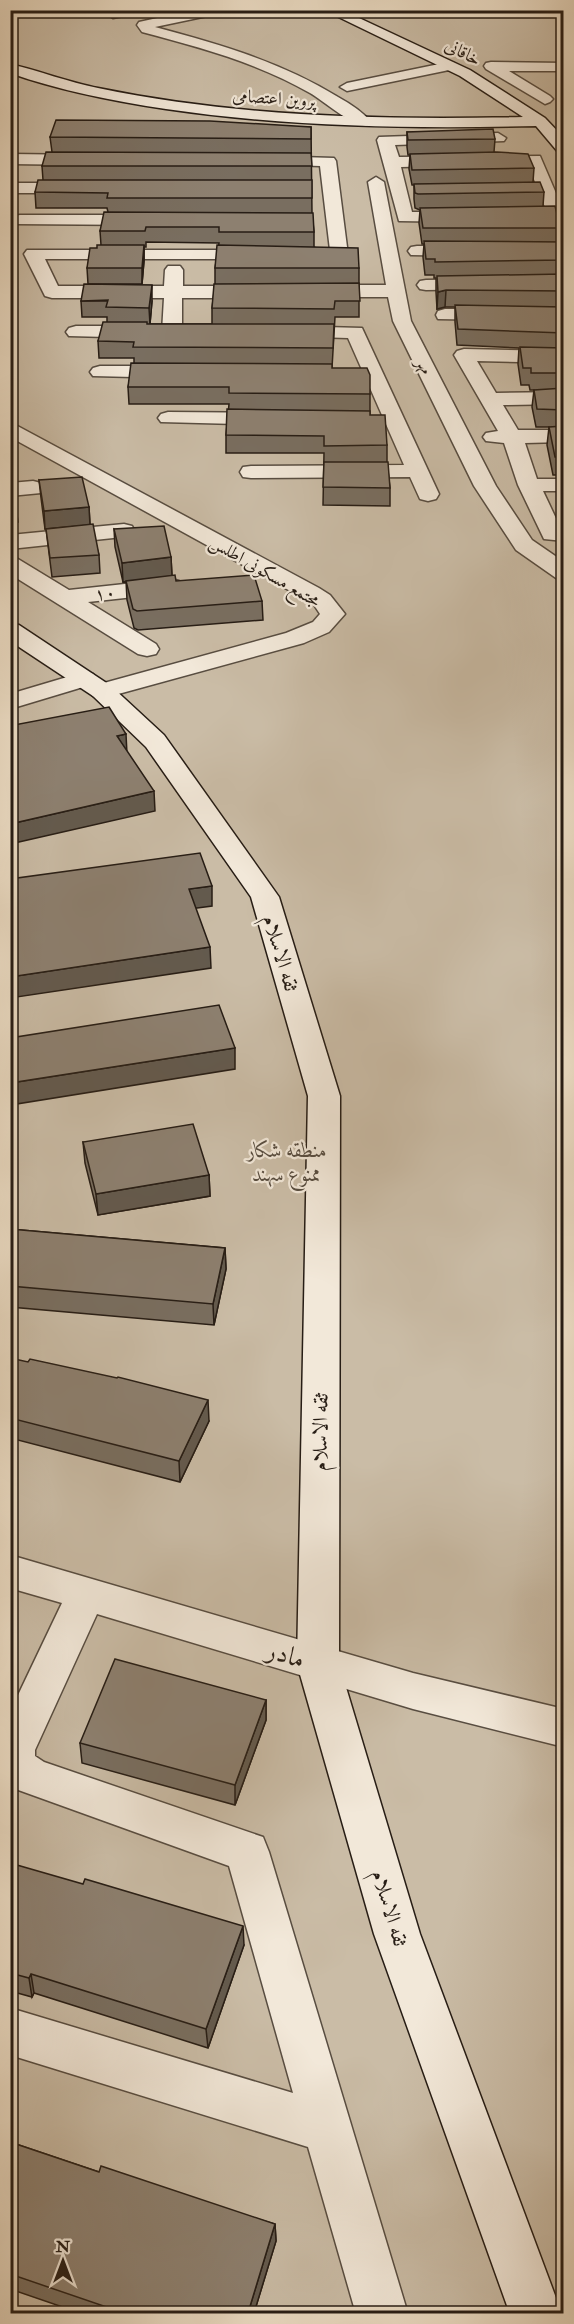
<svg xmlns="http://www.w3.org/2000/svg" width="574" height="2324" font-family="'IM FELL Double Pica',Amiri,serif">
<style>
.green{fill:#cabca6;stroke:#786c5e;stroke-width:1.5}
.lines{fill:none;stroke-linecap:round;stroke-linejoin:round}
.street-casing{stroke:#584d41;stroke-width:3}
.secondary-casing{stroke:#271d15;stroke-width:3}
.street{fill:#f2e8d9;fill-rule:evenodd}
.secondary{fill:#f2e8d9;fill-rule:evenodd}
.wall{fill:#796e60;stroke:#271d15;stroke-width:1.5}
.shaded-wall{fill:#635a4e;stroke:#271d15;stroke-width:1.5}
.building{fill:#8d8070;stroke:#271d15;stroke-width:1.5}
.labels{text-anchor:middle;stroke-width:4.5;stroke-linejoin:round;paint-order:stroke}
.far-street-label{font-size:18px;fill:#271d15;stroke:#f2e8d9}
.street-label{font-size:21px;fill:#271d15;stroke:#f2e8d9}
.park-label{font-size:21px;font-style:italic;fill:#584d40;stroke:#f2e8d9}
.near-street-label{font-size:26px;fill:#271d15;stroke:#f2e8d9}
</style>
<rect width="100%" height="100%" fill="#ebdcc4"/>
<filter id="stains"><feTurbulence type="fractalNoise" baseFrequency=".00333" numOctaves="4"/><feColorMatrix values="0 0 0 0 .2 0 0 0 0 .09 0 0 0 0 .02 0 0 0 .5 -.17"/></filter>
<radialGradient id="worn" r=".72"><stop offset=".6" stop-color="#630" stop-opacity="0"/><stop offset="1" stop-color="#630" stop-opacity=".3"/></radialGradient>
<!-- green -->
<path class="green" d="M11,11H563V2313H11Z"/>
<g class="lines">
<defs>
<path id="street" d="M100,10H140L139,13L113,18Z
M194,10H223L217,14L155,27C219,44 281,62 338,97C349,103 363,112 371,122L369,125C355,129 324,101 310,93C258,63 199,47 142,32L137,25L139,22Z
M449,62L454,63L456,66L454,69L347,91L340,87L347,83Z
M491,62L564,63V71H509L550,96L553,99L550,102L545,104L486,69L484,66L486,63Z
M498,133L506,138L504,141L395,145L399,157L540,156L564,212L562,219L522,221L516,220L513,216L516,212L546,210L528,164L401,167L412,212H464L470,213L473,217L470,221L464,222L399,221L377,140L379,137Z
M10,154L89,155L97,160L89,165L10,164Z
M267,156L334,158L336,161L348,255L345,259H45L58,286H164L165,270L168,266H180L183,270V286H259L266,288L268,292L266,296L259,298H182V332L179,336H165L162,332L164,298H52L45,296L24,254L27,250H330L320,166L261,164L259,161L261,158Z
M376,177L384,182L411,321L496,486L532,540L564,562V580L556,578L516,550L474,486L393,321L388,297H314L307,295L305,291L307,287L314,285H386L368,182Z
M10,183H80L88,188L80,193H10Z
M20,215H147L153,216L156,220L153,224L147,225L14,224L11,220L14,216Z
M417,246H469L475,247L478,251L475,255L469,256L411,255L408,251L411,247Z
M564,278V288L426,290L420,289L417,285L420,281L426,280Z
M445,309H564V321L438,319L436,315L438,311Z
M76,326H145L152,328L155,332L152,336L145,338L69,336L66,332L69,328Z
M289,326L362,328L439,494L436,499L428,501L420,499L410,477L251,478L243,477L240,472L243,467L251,466L404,465L348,338L282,336L279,332L282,328Z
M464,349L564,351V363L477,361L496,393L564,392V404L503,405L518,430H564V442L525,443L537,479H564V491H543L560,527H564V541L544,539L518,485L504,443L486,441L483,437L486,433L498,431L454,355L457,351Z
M100,366H174L181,368L184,372L181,376L174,378L93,376L90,372L93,368Z
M168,412L273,413L280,415L283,419L280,423L273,425L161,422L158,418L161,414Z
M10,422L319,588L330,595L345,614L329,632L304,643L111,696L102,699L93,696L89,691L93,686L286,633L313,622L320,614L314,605L303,598L10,437Z
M33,481L41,483L44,488L41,493L10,496V483Z
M124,524L132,526L135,531L132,536L10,549V535Z
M10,557L18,559L69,590L171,579L179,581L183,586L179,591L171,593L88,602L156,644L159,649L156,654L147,656L138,654L10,574Z
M84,672L93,674L96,679L93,684L10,709V694Z
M10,1555L413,1673L564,1709V1747L413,1709L97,1614L35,1750V1756L44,1762L263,1837L269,1852L408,2314H356L308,2147L10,2055V2008L293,2093L229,1866L10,1787V1712L62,1603L10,1588Z"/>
<path id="secondary" d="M324,10H342L470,70L545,118L564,138V154L558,152L536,126C412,129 289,127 166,109C113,101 61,91 10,73V64C40,71 68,82 98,88C238,117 381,120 523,117L460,76Z
M10,623L19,625L111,686L164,735L279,897L340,1096L339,1664L420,1934L562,2314H510L374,1934L297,1664L308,1096L251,897L146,747L93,696L10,641Z"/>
</defs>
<!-- street casing -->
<use href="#street" class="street-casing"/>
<!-- secondary casing -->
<use href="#secondary" class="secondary-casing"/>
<!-- street -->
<use href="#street" class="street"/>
<!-- secondary -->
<use href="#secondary" class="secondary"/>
</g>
<!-- wall -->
<path class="wall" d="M311,127L312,213L314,232V247L359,268V317H335L332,368L370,394V415L387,445V462L390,488V506L323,505L324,453H226V435L229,404H129L128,387L134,363V358H99L98,341L107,322V317H82L81,301H152L150,324H212V308L215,284V268L219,243L146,242V247H144V261L142,284H88L87,268L97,248L101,245L100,231L108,212L107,208H36L35,192L43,180L42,166L52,152L50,137Z
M407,132L495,139L494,152L534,168L533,182L544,192L543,206L564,218V475H553L547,445L549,427H536L532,407L534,390H530L529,385H521L518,364L519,348L457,345L455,322V307H445L437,309L436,292V278H434V275H425L423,257L424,244H422L419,223L420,210L415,208L414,199V185H412L409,169L410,155H408L407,147Z
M10,462L18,522H10Z
M39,480L89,507L90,524L99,555L100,573L52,577L46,529H45L41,498Z
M114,529L171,557L172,576L176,581L262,601L263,620L138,630L134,628L127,600L126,581L123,582L115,547Z
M83,1142L209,1175L210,1196L98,1215L85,1163Z
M10,1229L225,1248L226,1269L214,1325L10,1307Z
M10,1358L209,1421L180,1482L10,1438Z
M266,1700V1720L235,1805L82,1763L80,1743Z
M10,1863L244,1945L208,2048L34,1993L32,1997L10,1991Z
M10,2142L99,2172L275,2224L276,2241L254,2313H80L10,2289Z"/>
<!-- shaded-wall -->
<path class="shaded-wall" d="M144,245V261L142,284V268Z
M152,285V301L150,324L149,308Z
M446,290L445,307L437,309L438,292Z
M10,463L12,481L10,482Z
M89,507L90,525L45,529L44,511Z
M171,557L172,576L123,582L122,563Z
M126,734L127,754L117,736Z
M154,791L155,811L10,844V824Z
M212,886V906L190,909L189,889Z
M210,947L211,968L10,998V977Z
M235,1048V1069L10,1105V1083Z
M209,1175L210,1196L98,1215L96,1194Z
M225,1248L226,1269L214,1325L213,1304Z
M208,1400L209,1421L180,1482L179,1461Z
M266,1700V1720L235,1805V1785Z
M243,1926L244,1945L208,2048L206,2029Z
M31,1974L34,1993L32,1997L29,1978Z
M275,2224L276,2241L254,2313H248Z"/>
<!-- building -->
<path class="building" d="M56,120L210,121L311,127V139L50,137Z
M493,129L495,139L408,140L407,132Z
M46,152L311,153L312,166H42Z
M497,152L528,154L534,168L412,170L410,154Z
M38,180H312V198H107L108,193L35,192Z
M540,182L544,192L418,194L415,193L414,184Z
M555,206L557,214H562L564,218V228H423L420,208Z
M104,212L313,213L314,232H219V227H146L145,231H100Z
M424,241L564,242V260L435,262V259H426Z
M97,245H144L142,268H87L90,248H97Z
M217,245L358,248L359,268H215Z
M564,274V291L446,290L438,292L437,276Z
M359,283L360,301H335L334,309L212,308L214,284Z
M84,284L152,285L149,308L106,307L108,300L81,301Z
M455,305L564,307V333L458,329Z
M103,322H147V324H334L333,348L133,347L134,342L98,341Z
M520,347L564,348V373H531V368H523Z
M131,363L332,364V368H367L370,375V394L229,393V387H128Z
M564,388V410L537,409L534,390Z
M227,409L370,411V415H385L387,445L324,446V436L226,435Z
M564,426V457H555L549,427Z
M324,462H388L390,488L323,487Z
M82,477L89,507L44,511L39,480Z
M10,479L13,480L16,503L10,504Z
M93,524L99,555L50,558L46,529Z
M164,526L171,557L122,563L114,529Z
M175,575L176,581L254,575L262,601L137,611L133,609L126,581Z
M109,707L126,734L117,736L154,791L10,824V730L16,729L14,725Z
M200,853L212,886L189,889L210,947L10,977V879Z
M219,1005L235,1048L10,1083V1038Z
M193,1124L209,1175L96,1194L83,1142Z
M10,1229L225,1248L213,1304L10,1286Z
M10,1358L28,1362L30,1359L117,1378L118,1377L208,1400L179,1461L10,1418Z
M115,1659L266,1700L235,1785L80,1743Z
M10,1863L83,1884L85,1879L243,1926L206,2029L31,1974L29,1978L10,1973Z
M10,2142L99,2172L101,2166L275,2224L248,2313H124L10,2274Z"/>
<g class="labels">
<!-- far-street labels -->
<g class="far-street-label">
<text transform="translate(463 52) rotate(27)" y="6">خاقانی</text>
<text transform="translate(274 98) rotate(4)" y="6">پروین اعتصامی</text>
<text transform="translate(425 366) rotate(63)" y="6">مهر</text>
<text transform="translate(265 571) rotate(30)" y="6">مجتمع مسکونی اطلس</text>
<text transform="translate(105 593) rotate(-7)" y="6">۱۰</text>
</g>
<!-- street labels -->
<g class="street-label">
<text transform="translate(281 953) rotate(73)" y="7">ثقه الاسلام</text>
<text transform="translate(320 1432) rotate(-89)" y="7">ثقه الاسلام</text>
<text transform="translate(390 1908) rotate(73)" y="7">ثقه الاسلام</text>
</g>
<!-- park labels -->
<g class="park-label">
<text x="287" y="1157">منطقه شکار<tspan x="287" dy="24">ممنوع سهند</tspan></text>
</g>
<!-- near-street labels -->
<g class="near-street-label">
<text transform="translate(286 1654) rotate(17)" y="9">مادر</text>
</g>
</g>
<!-- margin -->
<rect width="574" height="2324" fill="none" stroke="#ebdcc4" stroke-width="36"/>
<rect x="12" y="12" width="550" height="2300" fill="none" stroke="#271d15" stroke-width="3"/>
<rect x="18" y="18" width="538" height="2288" fill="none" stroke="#271d15" stroke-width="1.5"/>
<!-- north arrow -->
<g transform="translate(63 2261)" stroke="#f2e8d9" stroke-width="4.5" paint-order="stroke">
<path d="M0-4.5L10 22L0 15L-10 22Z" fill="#271d15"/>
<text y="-9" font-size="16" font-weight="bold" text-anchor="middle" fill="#271d15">N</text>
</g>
<rect width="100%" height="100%" filter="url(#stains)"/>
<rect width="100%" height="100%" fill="url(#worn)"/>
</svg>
